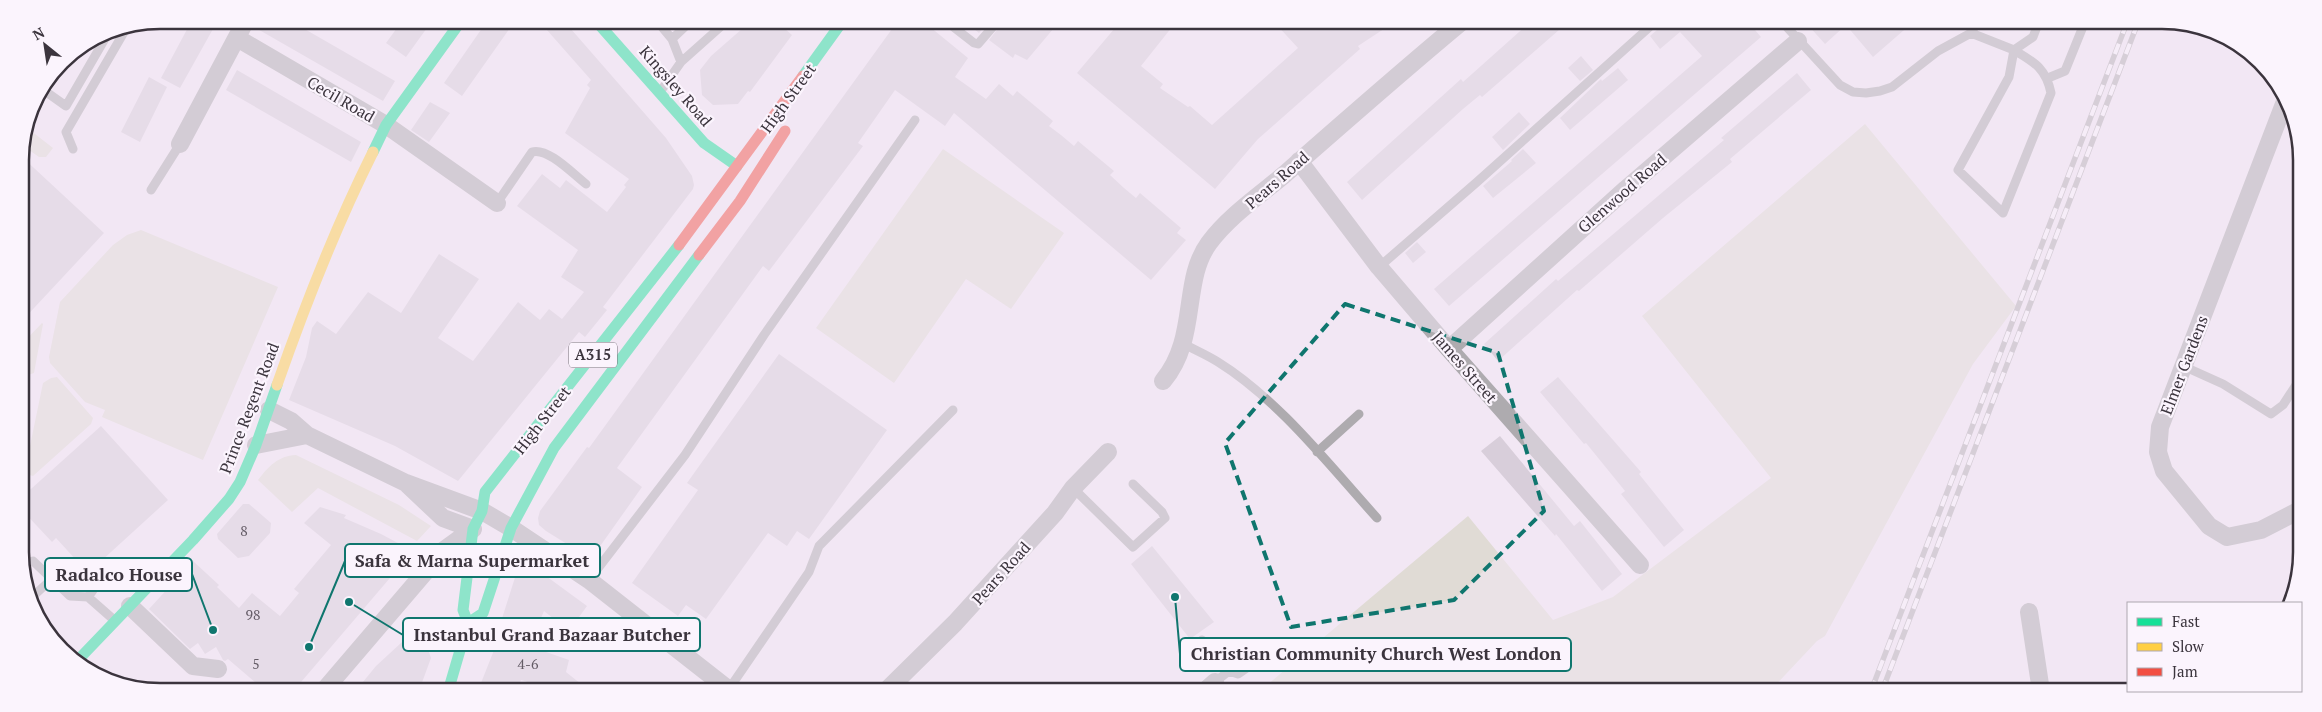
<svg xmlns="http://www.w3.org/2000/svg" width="2322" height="712" font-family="'PT Serif',serif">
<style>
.green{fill:#e0dbd5}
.building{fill:#d8ceda}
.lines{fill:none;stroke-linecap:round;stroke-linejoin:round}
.lane{stroke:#aeabaf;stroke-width:9}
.street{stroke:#aeabaf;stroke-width:18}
.fast{stroke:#16e098;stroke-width:11}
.slow{stroke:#ffcf43;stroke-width:11}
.jam{stroke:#f24e42;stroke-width:11}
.rail-casing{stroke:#b4afb4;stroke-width:5.5}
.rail{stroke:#fbf4fd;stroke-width:4;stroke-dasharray:11;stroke-linecap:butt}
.marked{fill:none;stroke:#0f766e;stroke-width:4;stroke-dasharray:10 6;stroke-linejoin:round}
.labels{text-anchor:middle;stroke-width:4.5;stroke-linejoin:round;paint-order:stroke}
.number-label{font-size:14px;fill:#635b65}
.shield{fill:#fbf4fd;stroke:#756e77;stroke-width:1}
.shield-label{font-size:15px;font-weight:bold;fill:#3b343d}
.street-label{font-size:16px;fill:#3b343d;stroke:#fbf4fd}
.rim{fill:none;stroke:#3b343d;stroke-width:2.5}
.leader{fill:none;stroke:#0f766e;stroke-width:2}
.callout-dot{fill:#0f766e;stroke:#fbf4fd;stroke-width:2}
.callout{fill:#fbf4fd;stroke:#0f766e;stroke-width:2}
.callout-label{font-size:18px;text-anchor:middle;font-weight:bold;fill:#3b343d}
</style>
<rect width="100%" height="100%" fill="#f2e7f4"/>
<!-- green -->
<path class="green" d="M1865,124L2016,306L1973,364L1825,636L1817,641L1770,691L1261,690L1468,516L1553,620L1613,597L1771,478L1642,316Z
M26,127L53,148L46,157H39L22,145Z
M943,149L1064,233L1011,309L966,279L894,383L816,328Z
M141,230L278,287L203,460L102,417L105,410L85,402L50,363L49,357L60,302L113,245L127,235Z
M42,323L43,324L34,373L28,375L21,366V345Z
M57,377L93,418L91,424L33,476L26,474L25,470L43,383L51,378Z
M296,455L399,505L431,526L417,541L318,488L292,512L258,480C269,466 278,456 296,455Z"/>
<!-- building -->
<path class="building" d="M192,20H218L180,88L161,78Z
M257,20H289L395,81L383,101L254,27Z
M402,21H432L406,57L386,43Z
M487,21H499L510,28L462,96L444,83Z
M539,21H564L666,138L692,176L694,185L693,189L603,307L607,310L585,337L579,332L458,481L395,446L289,400L306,357L312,328L317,321L336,334L368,292L401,313L439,254L479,279L438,338L473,361L518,302L540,320L549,309L562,319L584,292L561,277L578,250L517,206L542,174L560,188L566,180L607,212L626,187L624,185L629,179L565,133L590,88L587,85L591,80Z
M751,21H776L792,35L750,92L748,91L738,104L713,105L702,95L700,70L711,56Z
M897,22H924L968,58L955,77L986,99L999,84L1013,96L1017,91L1053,121L1049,126L1061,135L1074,146L1078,141L1114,171L1110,175L1124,188L1136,198L1140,193L1181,228L1177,233L1186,240L1151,280L954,113L945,126L895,90L858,143L863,146L854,158L769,271L763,266L617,468L642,487L591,559L546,531L539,525L538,518L540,511L587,447L589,448Z
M965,22H989L979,33Z
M1003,22H1059L1027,60L1015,54L1013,58L989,40Z
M1120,22H1176L1141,66L1163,84L1160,88L1188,107L1190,106L1212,125L1298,48L1275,23H1393L1358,46L1360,49L1258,139L1215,189L1077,73Z
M1529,23H1567L1482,97L1480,95L1463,109L1362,200L1347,182L1461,79L1463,82Z
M1665,23L1750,24L1761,37L1449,306L1434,289L1702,56L1680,32L1660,49L1650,36Z
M1807,24H1911L1873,57L1846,25L1825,44Z
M1581,56L1593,70L1580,81L1568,68Z
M1618,68L1628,80L1570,130L1560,118L1601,79L1602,81Z
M237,70L361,142L351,162L226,90Z
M1797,73L1811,90L1730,159L1732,162L1663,218L1579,291L1577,290L1498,361L1484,344L1556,279L1558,281L1724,140L1721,138Z
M149,77L167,87L140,142L121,132Z
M430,102L450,113L429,142L411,130Z
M1519,112L1530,124L1503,150L1492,137Z
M1523,149L1536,163L1493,198L1483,186L1512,161L1511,160Z
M20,155L104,233L21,322V289Z
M1417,242L1426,252L1413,263L1405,253Z
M779,354L887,430L809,539L797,531L787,546L768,533L706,619L686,605L678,616L632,583L698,490L687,483Z
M1558,377L1641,472L1639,474L1684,530L1664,547L1621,494L1625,491L1586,443L1584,444L1540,392Z
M101,426L168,500L88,573L56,538L52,542L22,510V497Z
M1500,436L1574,526L1580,521L1622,574L1602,591L1556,534L1555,536L1481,451Z
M243,504H249L271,523L270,533L249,556L238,558L218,539L217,534Z
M320,507L346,515L344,518L381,534L413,551L296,688H262L228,659L225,661L223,660L216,647L205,654L198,643L190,649L149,609L193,561L219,585L217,587L239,608L252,593L280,616L299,593L294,589L331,545L304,523Z
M1152,546L1214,622L1190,639L1131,564Z
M518,568L535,570L546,576L587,606L569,631L544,611L529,646L569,660L566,672L586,688H548L521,680L518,688H479L500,635L497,634Z
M416,640L427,646L431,658L420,688H358L376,666L402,642Z"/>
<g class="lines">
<!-- lane -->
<path class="lane" d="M657,21L672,39
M947,22L974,43L978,44L997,22
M1784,24L1840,85L1853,92L1866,93L1880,91L1892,87L1938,51L1971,33L1976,24
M1971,33L2014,50L2033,37L2038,24
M2014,50C2034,62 2046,68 2051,93L2003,213L1958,170L2009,77Z
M681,62L672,39L691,21
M2048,78L2065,71L2084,24
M42,89L66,106L110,30
M660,92L681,62L727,21
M73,149L66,132L127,27
M151,190L180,144
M497,203L532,152C548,147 574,175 586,184
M1379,267L1477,182L1654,23
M1184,344C1195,350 1207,355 1218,362C1279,400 1329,465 1377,518
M2183,366L2223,384L2271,414L2283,405L2298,382
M1317,452L1359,414
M1073,488L1133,547L1165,518L1162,512L1133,484
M23,564L33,561L70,596L88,597L113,619
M589,580L685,455L764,335L915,120
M32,597L51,580
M88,597L101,579
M1202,640L1229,671L1215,682
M1229,671L1238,674L1251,665
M729,689L809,572L819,546L953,410"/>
<!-- street -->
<path class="street" d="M237,38L386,125L497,203
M2284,104L2160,427L2158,452L2164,471L2209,526L2227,537L2261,530L2298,511
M180,144L246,20
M1299,161L1379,267L1449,349L1640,565
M1449,349L1626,189L1798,41
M1163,381C1199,338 1181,281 1209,243C1229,216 1260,195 1285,174C1343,123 1401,72 1460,23
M269,410L291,421L307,435L406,483L482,511L511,528L589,580L728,689
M256,445L307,435
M408,485L443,518L473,529
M130,606L193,666L218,669
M2029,612L2041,691
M326,688L444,550L473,529
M888,689L955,623L1055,513L1073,488L1108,452
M1206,690L1215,682"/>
<!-- fast -->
<path class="fast" d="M596,21L704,143L737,166
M803,76L842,22
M373,152L386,125L461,21
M468,623L483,613L511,528L554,448L699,255
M77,661L193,540L229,499L240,482L256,445L277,385
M449,688L468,623L463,610L473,529L482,511L485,492L679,245"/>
<!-- slow -->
<path class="slow" d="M277,385C305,305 335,228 373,152"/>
<!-- jam -->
<path class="jam" d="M679,245L803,76
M699,255L740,201L785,131"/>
<defs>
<path id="rail" d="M1871,691L2126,25
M1882,691L2137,25"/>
</defs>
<!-- rail casing -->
<use href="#rail" class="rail-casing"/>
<!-- rail -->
<use href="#rail" class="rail"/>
</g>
<!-- marked area -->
<path d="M0 0H2322V712H0ZM1345,304L1498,353L1544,511L1454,600L1291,627L1225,443Z" fill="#f2e7f4" fill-opacity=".55" fill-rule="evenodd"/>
<path class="marked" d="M1345,304L1498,353L1544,511L1454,600L1291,627L1225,443Z"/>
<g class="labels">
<!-- number labels -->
<g class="number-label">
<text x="244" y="536">8</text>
<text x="253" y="620">98</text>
<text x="256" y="669">5</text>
<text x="528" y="669">4-6</text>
</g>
<!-- shield labels -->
<rect class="shield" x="569" y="342.5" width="48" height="25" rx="4"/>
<g class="shield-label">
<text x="593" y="360">A315</text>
</g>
<!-- street labels -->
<g class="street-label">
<text transform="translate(676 86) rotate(49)" y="6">Kingsley Road</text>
<text transform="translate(788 98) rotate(-54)" y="6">High Street</text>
<text transform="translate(341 99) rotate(30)" y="6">Cecil Road</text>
<text transform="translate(1277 180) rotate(-41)" y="6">Pears Road</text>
<text transform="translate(1622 193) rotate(-41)" y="6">Glenwood Road</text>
<text transform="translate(2184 365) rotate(-69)" y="6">Elmer Gardens</text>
<text transform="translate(1465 367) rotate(49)" y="6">James Street</text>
<text transform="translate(249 408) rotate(-69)" y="6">Prince Regent Road</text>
<text transform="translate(542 420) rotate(-52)" y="6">High Street</text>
<text transform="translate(1001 573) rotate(-48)" y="6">Pears Road</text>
</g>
</g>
<!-- crop -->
<path d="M0 0H2322V712H0ZM160 29H2162A131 131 0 0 1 2293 160V552A131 131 0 0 1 2162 683H160A131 131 0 0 1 29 552V160A131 131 0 0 1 160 29Z" fill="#fbf4fd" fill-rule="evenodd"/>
<path class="rim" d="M160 29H2162A131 131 0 0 1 2293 160V552A131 131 0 0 1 2162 683H160A131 131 0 0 1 29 552V160A131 131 0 0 1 160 29Z"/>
<!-- callouts -->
<path class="leader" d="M309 647L345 561M213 630L192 574M349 602L403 635M1175 597L1180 654"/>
<g class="callout-dot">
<circle cx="309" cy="647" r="5"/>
<circle cx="213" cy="630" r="5"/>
<circle cx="349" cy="602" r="5"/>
<circle cx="1175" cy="597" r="5"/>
</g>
<g class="callout">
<rect x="345" y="544" width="255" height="33" rx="5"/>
<rect x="45" y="558" width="147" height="33" rx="5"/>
<rect x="403" y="618" width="297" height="33" rx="5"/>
<rect x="1180" y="638" width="391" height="33" rx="5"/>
</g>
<g class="callout-label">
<text x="472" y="567">Safa &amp; Marna Supermarket</text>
<text x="119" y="581">Radalco House</text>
<text x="552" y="641">Instanbul Grand Bazaar Butcher</text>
<text x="1376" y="660">Christian Community Church West London</text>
</g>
<!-- legend -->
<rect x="2127" y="602" width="175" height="90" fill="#fbf4fd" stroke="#aea7b0"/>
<rect x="2137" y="618" width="25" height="8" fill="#16e098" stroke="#aea7b0"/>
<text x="2172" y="627" font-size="15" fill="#3b343d">Fast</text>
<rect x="2137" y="643" width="25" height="8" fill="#ffcf43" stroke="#aea7b0"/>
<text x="2172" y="652" font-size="15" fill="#3b343d">Slow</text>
<rect x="2137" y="668" width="25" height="8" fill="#f24e42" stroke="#aea7b0"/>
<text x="2172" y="677" font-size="15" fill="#3b343d">Jam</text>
<!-- north arrow -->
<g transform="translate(45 45) rotate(330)" stroke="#fbf4fd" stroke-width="4" paint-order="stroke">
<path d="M0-4L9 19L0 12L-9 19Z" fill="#3b343d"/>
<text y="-8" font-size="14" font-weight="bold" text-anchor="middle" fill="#3b343d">N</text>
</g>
</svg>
